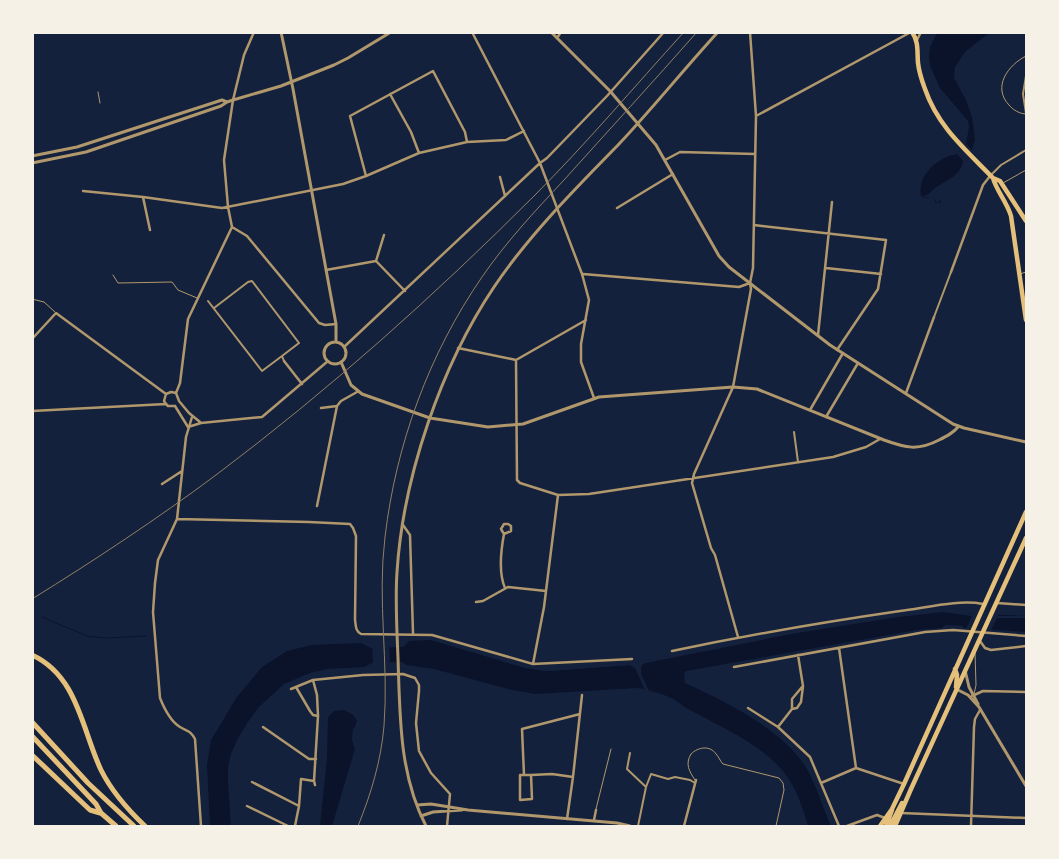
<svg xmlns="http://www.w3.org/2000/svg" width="1059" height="859" font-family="'Nunito Sans',sans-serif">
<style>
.water{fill:#0b132b}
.pier{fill:#14213d}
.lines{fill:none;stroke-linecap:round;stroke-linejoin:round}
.stream{stroke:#0b132b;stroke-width:1}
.service{stroke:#b1986c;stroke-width:1}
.pedestrian{stroke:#b1986c;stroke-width:2}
.minor{stroke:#b1986c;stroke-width:2.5}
.tertiary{stroke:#b1986c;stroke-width:3}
.primary{stroke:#e5c07b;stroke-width:4.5}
.motorway{stroke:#e5c07b;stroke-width:5}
.rail{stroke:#918062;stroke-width:1}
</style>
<rect width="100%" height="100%" fill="#14213d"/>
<!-- water -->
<path class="water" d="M937,33H989L965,52L955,67L954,78L966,100L972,117L975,140L972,150L966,144L969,127L968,121L940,88L930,66L929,57L930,47Z
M957,154L963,161C961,175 948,180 938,186C932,190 928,197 921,196C917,175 938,157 957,154Z
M942,612L1026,616V632L964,628L962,626L945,625L942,628L917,630L686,671L684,673L685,683C726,702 783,729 807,769C817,787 823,808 831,826H808C803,808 795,785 783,771C759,743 721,727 690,710C683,707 678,701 671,698C660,693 649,690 638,688L535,694L512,690L434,669L406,665L402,662L372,663L364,667L327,669L310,673L284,684L272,695L259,707L248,722L238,738L231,754L228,767V781L231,826H210L207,765L211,740L237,697L262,667L287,651L311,645L361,643L371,648L403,647L409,641L431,640L525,668L545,671L641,664L791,634L891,618Z
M344,710L352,714L357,720L355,727L353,728L352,740L355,749L332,826H320L327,758L328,717L334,711Z"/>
<!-- pier -->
<path class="pier" d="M940,610L973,614L974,611H980L999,612L998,616H1026V618H997L990,632L965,631L972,616L943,612Z
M389,644L390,665H373L372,645Z
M721,645L713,649L644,663L641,667V673L648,689L652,694L646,692L635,668L630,665L551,671L545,669L640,662Z"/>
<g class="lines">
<!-- stream -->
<path class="stream" d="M923,197L929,198
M935,200L936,203L940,200V203
M42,617L87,636L105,638L146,636"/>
<!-- service -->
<path class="service" d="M1026,56C1008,65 992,87 1009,105C1013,110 1020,114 1026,114
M98,92L100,103
M1003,183L1026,170
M1020,274L1026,272
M113,275L118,283L172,282L178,290L197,298
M32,299L44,302L55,312
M974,694L976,685L975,653
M695,780C689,771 685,764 691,754C698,747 710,745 716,754C719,757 720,761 723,764L779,778L783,783L784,790L776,826
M596,809L611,749"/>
<!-- pedestrian -->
<path class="pedestrian" d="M1026,76L1023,94L1026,113
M990,176L1001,165L1026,150
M208,301L262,371L282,356L284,361
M214,308L248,282L252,281L299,343L282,356
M934,317L951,272
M794,432L798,462
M630,753L627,769L646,787
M638,826L646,787L651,774L668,779L675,777L690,780L695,783"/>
<!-- minor -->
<path class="minor" d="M472,32L540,163L582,274L589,300L581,344V362L594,398
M557,38L561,32
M917,40L921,32
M390,94L411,132L419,153
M756,116L911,32
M665,160L680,152L755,154
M366,176L350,116L433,71L465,132L467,142
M500,177L505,196
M83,191L143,197L222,208L343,184L366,176L419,153L467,142L506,140L524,131
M143,197L150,230
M617,208L673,174
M754,225L886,240L878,289L837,350
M232,227L228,207L224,160L233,100L244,55L254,32
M232,227L247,236L319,323L325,325L336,324
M376,261L384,235
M826,268L881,274
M326,270L376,261L405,291
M951,272L983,185L990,176
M583,274L739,287L750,283
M818,335L832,202
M32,339L56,313L166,394
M344,347L540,163L547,158L607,96L664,32
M458,348L516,360L586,320
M516,360L517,480L520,483L558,495L589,494L833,457L866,447L880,439
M284,361L302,384
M176,393L180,383L188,319L232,227
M906,393L934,317
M166,404L164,401L166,394L171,392L176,393L179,401L189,413L200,422
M175,406L188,427
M321,408L337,406
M810,410L843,353
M32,411L166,404L168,406H175
M192,417L186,437L177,519L158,560L155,583L153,612L160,698C164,708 170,721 180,727C188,732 190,730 195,739L201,826
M826,417L858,363
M188,427L201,423L262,417L328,361
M162,484L182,471
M317,506L337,406L341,401L357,392
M177,519L309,522L350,524L353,528L356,536L355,620C356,625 355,631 361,634L432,635L533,664L632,659
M403,525L410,535L413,633
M504,534L511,531V526L508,524H504L501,529L504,534C501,550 498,572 505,588
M476,602L483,601L508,587L546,591
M997,603L1026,605
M738,637L715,555L711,548L692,483L694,474L733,387L751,289L750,283L753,268L756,116L750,32
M980,641L985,648L991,650L1026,646
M839,648L856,768
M672,651C748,635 824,622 900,611C925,608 959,599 983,604
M533,664L544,607L558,495
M734,667L925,632L953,630L1026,636
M313,680L317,695L318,716L314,781L315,785
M296,687L310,711L313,715L318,716
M291,689L313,680L363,675L403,674L415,678L419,685V691L416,723L419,751L431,773L450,794L447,826
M972,696L983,691L1026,692
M748,708L778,727L810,757L839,826
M792,709V699L802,687
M263,727L309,759H316
M778,727L792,709L797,708L801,702L803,686L798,655
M520,775H531L532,799L520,800Z
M524,775L522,729L580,714
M531,775L552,774L573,777
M252,782L299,806
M821,783L856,768L904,784
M247,806L288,826
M901,813L1026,818
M567,819L573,777L582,695
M594,820L596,810
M295,826L299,806L301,779L314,781
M684,826L696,780
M847,826L877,815L885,818
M971,826L974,727L975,719L980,710"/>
<!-- tertiary -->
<path class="tertiary" d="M281,32L293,89L336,324V342
M551,32L610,91L656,145L719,256L729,267L830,345L953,424L964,428L1026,442
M32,156L77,147L222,100L227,102L233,100L281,86L334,65L348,58L391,32
M32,163L86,152L221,106L227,102
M324 353a11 11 0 1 1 22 0a11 11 0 1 1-22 0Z
M341,362L351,385L362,394L430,418L488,427L523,424L599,397L733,387L757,389L884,440C906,448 918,451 939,440C947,436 953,433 959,426
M965,670L969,687L978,704
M956,689L968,695L979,707L1026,786
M417,805L431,804L468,810L617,823L630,826
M421,816L433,812L462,810
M426,826C399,774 400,716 398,658C397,630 395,601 397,572C403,477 441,366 494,287C529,235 575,189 619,144C653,108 684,69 718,32"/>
<!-- primary -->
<path class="primary" d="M912,32C919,42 917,52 918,63C919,72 922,81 925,89C938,127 966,150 993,178L1000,181L1026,221
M993,178C996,190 1007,202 1011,216L1026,320
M955,669L957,675L956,687
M880,826L892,809L904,784L1026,512
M886,826L892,810
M890,826L902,803
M895,826L911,789L1026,538"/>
<!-- motorway -->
<path class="motorway" d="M32,655C78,676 82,730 101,770C112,792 127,809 145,826
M32,722L88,783L134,826
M32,736L96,804L101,813L116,826
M32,755L90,810L100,813"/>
<!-- rail -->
<path class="rail" d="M32,599C95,560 157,519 216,475C329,390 434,296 534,196C586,144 634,87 684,32
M358,826C371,794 381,761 384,726C389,663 377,601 385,537C396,444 429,354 482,277C506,242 535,211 564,180C608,131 653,82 697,32"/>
</g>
<!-- border -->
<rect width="1059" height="859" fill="none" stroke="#f6f1e7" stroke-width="68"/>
</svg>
